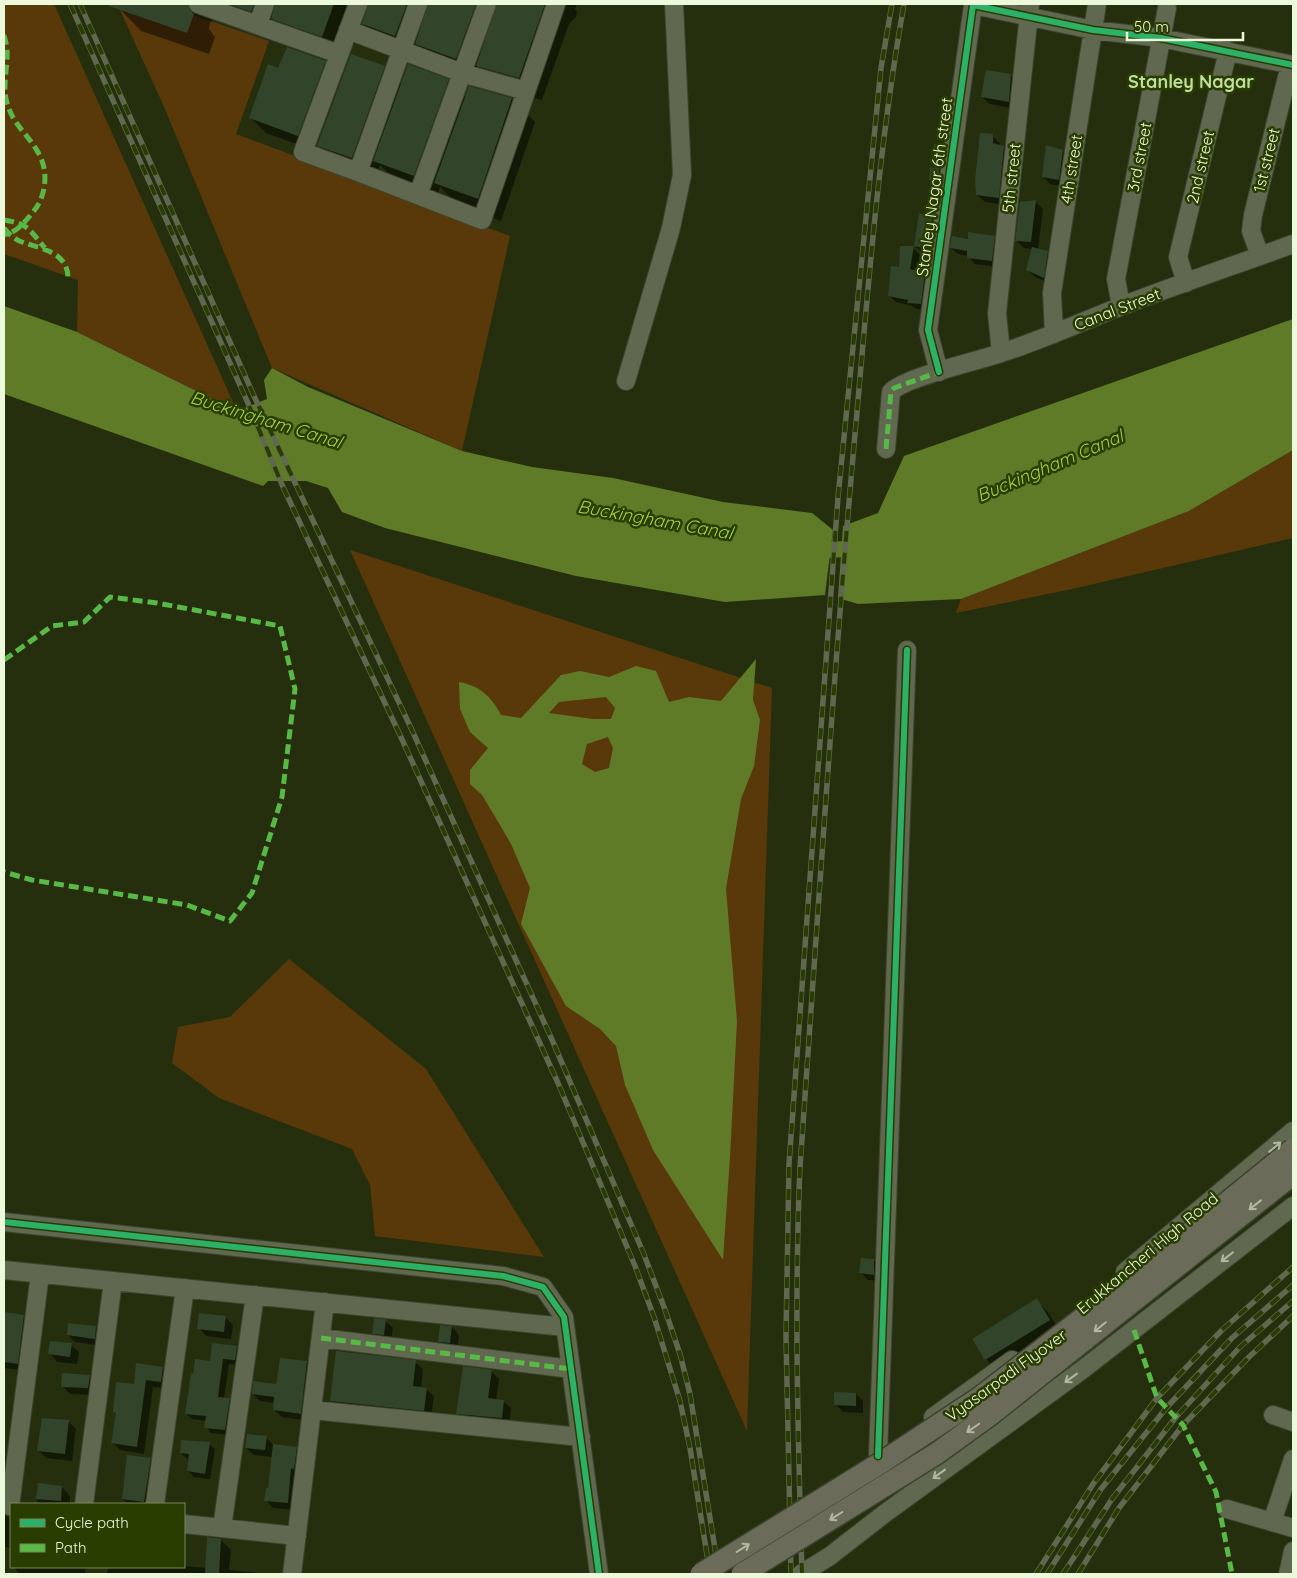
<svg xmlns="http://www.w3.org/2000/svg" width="1297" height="1578" font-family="Quicksand,sans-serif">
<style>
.green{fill:#59390a}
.water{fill:#5f7b28;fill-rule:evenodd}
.shadow{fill:#0007}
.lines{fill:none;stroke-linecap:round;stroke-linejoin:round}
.canal{stroke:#5f7b28;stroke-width:16}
.building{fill:#32452a}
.minor-casing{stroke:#3d442e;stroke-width:20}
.minor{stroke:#606850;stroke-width:18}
.rail-casing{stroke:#60684f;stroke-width:5.5}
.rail{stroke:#2a3d00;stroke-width:4;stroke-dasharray:11;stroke-linecap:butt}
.major-bridge-casing{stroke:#3d442e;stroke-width:24;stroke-linecap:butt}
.major-bridge{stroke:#6b6b59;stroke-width:21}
.quiet{stroke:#58b947;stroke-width:5;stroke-dasharray:10 5;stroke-linecap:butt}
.cycleway-casing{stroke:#2a3d00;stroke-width:9}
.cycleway{stroke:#2db169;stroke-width:6}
.oneway{stroke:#adb89c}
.oneway2{stroke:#b2b9a0}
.labels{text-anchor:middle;stroke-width:5;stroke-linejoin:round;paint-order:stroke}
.street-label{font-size:16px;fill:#ecf9db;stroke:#2a3d00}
.neighbourhood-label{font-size:18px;font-weight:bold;fill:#c3dda0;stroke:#2a3d00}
.water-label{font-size:18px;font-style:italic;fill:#a2d33f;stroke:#2a3d00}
</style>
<rect width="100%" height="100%" fill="#252f0e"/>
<!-- green -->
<path class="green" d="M4,4H54L237,411L77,332L78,280L4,254Z
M120,10L193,15L269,41L236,134L510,236L462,451L272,368L165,109Z
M1293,450V538L1072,589L956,613L961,599L1189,511Z
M350,550L772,688L747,1431Z
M289,959L426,1069L544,1257L375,1236L370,1185L352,1149L219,1098L172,1063L178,1027L230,1017Z"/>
<!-- water -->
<path class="water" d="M4,306L77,332L237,411L267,399L264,380L272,368L308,387L462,451L532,467L613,478L723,502L812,513L833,530L825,595L725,602L576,576L385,528L342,512L328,488L306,481H268L263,486L4,394Z
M1293,319V450L1189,511L961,599L858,604L838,598L843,526L878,513L904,456Z
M756,659L753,700L760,720L754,766L741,799L726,889L737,1021L730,1157L723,1260L653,1150L625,1085L616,1046L600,1029L566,1006L521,924L530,888L511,844L497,820L482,795L470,784V770L488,748L470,732L460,709L459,682C480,686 491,696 501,715L521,718L561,675L580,671L609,677L636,666L656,671L669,702L689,697L721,701ZM606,697L615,708L611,719H593L549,713L559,702ZM608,737L613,748L609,768L595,772L582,764L587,744Z"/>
<!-- shadow -->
<path class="shadow" d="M117,4H364L344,58L214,18L210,23L209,29L215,37L209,54L141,31L119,8Z
M369,4H577L575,9L577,12L576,17L569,24L542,100L500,89L386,47L363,24L369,7Z
M325,62L340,77L313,150L266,133L250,117L279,69Z
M384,67L402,84L448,80L466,98L469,87L512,99L535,122L501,221L458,205L440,187L437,198L398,183L380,165L375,181L341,168L318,145Z
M1010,75L1018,83L1016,109L990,104L982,97Z
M992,136L1000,143V146L1004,147L1011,155L1006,205L985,202L977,195Z
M942,147L946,151L939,189L936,186V183L930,179L936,169Z
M1063,151L1070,159L1066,187L1050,184L1043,177Z
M1036,202L1043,209L1038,250L1047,252L1055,259L1051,284L1035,277L1027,269L1033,249L1024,248L1017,241Z
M933,215L940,223L936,256L923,253L915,246Z
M994,237L1000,244L998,267L975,264L968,256L958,254L951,248L969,241Z
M913,248L920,255L917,272L925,274L932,281L928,310L916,309L912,306L896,302L889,295L900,268Z
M874,1261L881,1268V1281L868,1280L861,1273Z
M1036,1300L1048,1312L1060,1331L998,1371L986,1359Z
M4,1314L23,1316L31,1324L25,1371L4,1368Z
M225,1317L233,1325L231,1339L206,1336L199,1328Z
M385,1321L393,1328L391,1342L381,1341L373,1333Z
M441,1326L452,1327L459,1335L457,1350L447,1349L439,1341Z
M96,1327L103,1335L102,1346L75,1342L68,1335Z
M71,1345L79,1352L77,1364L57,1362L50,1354Z
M237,1347L242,1353L241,1365L229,1364L224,1398L229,1399L235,1405L231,1435L211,1433L206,1427V1421L192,1419L186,1414L211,1362Z
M307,1362L314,1370L308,1421L282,1417L274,1410L275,1403L260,1401L253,1394L277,1385Z
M415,1362L423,1369L421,1388L426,1389L434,1396L431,1417L338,1408L331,1401Z
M163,1368L170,1375L168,1389L153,1387L144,1454L120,1450L113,1442L117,1414L114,1412L135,1385Z
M491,1371L499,1379L496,1400L503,1401L511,1408L509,1425L465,1421L457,1413Z
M90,1376L97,1383L95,1395L70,1394L62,1386Z
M856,1394L863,1401V1413L843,1412L835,1404Z
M68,1421L76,1429L72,1461L46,1458L38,1450Z
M266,1437L274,1446L296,1448L304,1456L295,1510L273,1508L266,1500L269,1489L273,1457L254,1455L246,1448Z
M209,1444L215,1449L210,1479L194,1477L188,1471L190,1459H187L181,1453Z
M150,1459L158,1467L152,1504H128L123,1499Z
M39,1485L62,1487L70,1496V1504H37Z
M4,1513L9,1518L11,1517V1548L4,1547Z
M221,1540L231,1550L229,1570L268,1574H107L108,1567L184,1566L207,1568Z
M13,1567H86L85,1574H20Z"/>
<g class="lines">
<!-- canal -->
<path class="canal" d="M808,551L864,548"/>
</g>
<!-- building -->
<path class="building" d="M109,4H188L190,10L194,14L187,33L109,6Z
M229,4H254L251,12Z
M275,4H334L322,37L271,19Z
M368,4H407L395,36L362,24Z
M428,4H476L456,59L415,44Z
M497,4H545L519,78L476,66Z
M287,47L326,61L298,136L249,118L268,64L278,68Z
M351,54L385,66L352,158L317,146Z
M408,64L449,79L414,176L373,161Z
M986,70L1011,74L1009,102L981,97Z
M469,86L512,98L478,199L434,183Z
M980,133L993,134V143L1004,146L999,198L976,195L975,180Z
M934,144L943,146L937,187H934V181L929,180L930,167L934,168Z
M1046,145L1063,150L1059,180L1042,177Z
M1036,200L1031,242L1015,241L1020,202Z
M919,214H933L929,249L914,246Z
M968,232L995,236L992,261L967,258V251L950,248L952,236L968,239Z
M900,246H914L910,269L925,273L921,304L907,303L908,300L888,296L891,266L899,267Z
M1032,247L1048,251L1044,278L1026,270Z
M861,1258L874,1259V1275L859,1273Z
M1037,1298L1050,1320L985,1360L972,1339Z
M4,1312L24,1315L18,1364L4,1362Z
M199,1313L226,1316L224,1332L197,1329Z
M374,1318L386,1319L384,1335L372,1334Z
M68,1323L96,1326L95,1339L67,1335Z
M440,1325L452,1326L450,1343L438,1342Z
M50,1341L72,1343L70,1357L48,1354Z
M212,1343L237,1346L235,1360L223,1359L218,1397L230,1398L225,1430L204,1428L206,1416L185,1414L191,1374H193L195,1359L210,1361Z
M336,1351L416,1360L413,1386L427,1388L424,1411L330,1401Z
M280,1358L307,1361L301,1414L273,1410L274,1397L252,1394L253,1381L276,1384Z
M136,1363L163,1367L161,1382L146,1380L137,1447L111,1443L116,1413L113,1412L116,1382L134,1384Z
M463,1366L492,1370L488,1398L504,1400L502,1418L456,1414Z
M62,1373L90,1375L88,1388L61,1387Z
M834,1392L856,1393V1406L834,1405Z
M42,1418L69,1420L65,1454L37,1451Z
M247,1434L267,1436L265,1450L245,1448Z
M181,1440L210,1442L205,1474L187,1471L189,1454L180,1453Z
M273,1444L297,1447L294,1469L291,1468L288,1503L264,1501L266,1488H268Z
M127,1455L151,1458L144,1502L122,1499Z
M38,1483L62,1486L61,1501L36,1499Z
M207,1537L221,1539L219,1574H205Z"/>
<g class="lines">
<defs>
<path id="minor" d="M198,4L339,54
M358,4L303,152L358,172L482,220L556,4
M258,24L265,4
M348,30L462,73L526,91
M358,172L418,4
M418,195L487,4
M1260,256L1251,231L1253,215L1290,65
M1186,283L1178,257L1228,51
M1121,306L1116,279L1167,8
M1054,334L1052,293L1097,4
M1001,353L997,313L1030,4
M939,372L928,330L973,5L1093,30L1161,38L1293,65
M626,381L671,228L682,175L674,4
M886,449L891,392C905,377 978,361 1001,353C1042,340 1081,322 1122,306C1178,284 1236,265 1293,244
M4,1222L503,1276L543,1287L564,1317L599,1574
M4,1270L565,1327
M1125,1272L1293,1131
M321,1338L571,1369
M312,1410L581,1437
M1273,1415L1293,1422
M933,1417L1012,1360
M878,1456L907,650
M84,1504L113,1281
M155,1504L185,1288
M10,1506L40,1274
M1227,1509L1293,1528
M1272,1522L1293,1459
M184,1524L297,1536
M222,1528L255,1295
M292,1574L325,1302
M801,1574L830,1556L884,1514L1082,1370L1293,1206
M1288,1574L1293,1551"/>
</defs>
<!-- minor casing -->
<use href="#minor" class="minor-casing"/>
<!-- minor -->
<use href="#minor" class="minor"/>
<defs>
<path id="rail" d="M70,4L247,401L283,487L400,735L558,1083L635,1266L654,1317L680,1401L690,1448L710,1574
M80,4L254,396L411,728L553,1042L643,1252L664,1307L680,1354L690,1394L719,1574
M791,1574L786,1337L789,1164L838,497L881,68L892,4
M802,1574C798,1438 794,1303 800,1167C818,915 834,663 857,412C869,275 880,139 904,4
M1036,1574L1093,1484L1157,1398L1222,1330L1293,1267
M1047,1574L1101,1489L1167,1407L1232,1338L1293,1285
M1063,1574L1112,1499L1176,1417L1240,1347L1293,1301
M1078,1574L1119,1508L1183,1425L1249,1357L1293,1316"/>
</defs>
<!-- rail casing -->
<use href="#rail" class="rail-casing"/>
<!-- rail -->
<use href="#rail" class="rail"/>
<defs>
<path id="major-bridge" d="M701,1574L882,1462L979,1398L1119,1290L1293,1149
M742,1574L936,1454L990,1415L1293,1174"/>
</defs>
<!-- major-bridge casing -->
<use href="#major-bridge" class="major-bridge-casing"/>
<!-- major-bridge -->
<use href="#major-bridge" class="major-bridge"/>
<!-- quiet -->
<path class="quiet" d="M4,35C5,40 7,45 7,50C8,68 2,85 7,103C13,125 29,135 39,154C49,172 46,197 33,212C25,222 17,232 4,235
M4,220C30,224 29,230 45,248
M4,228C9,234 14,239 22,242C40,249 67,251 68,277
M886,449L891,392L894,388L939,372
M4,660L52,626L84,622L110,597L157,603L280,626L295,689L282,797L252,893L230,921L187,905L32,880L4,872
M1134,1330L1157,1398L1183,1425L1216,1492L1232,1574
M321,1338L571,1369"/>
<defs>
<path id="cycleway" d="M939,372L928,330L973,5L1093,30L1161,38L1293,65
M4,1222L503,1276L543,1287L564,1317L599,1574
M878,1456L907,650"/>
</defs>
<!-- cycleway casing -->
<use href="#cycleway" class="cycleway-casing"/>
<!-- cycleway -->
<use href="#cycleway" class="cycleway"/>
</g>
<!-- one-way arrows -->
<defs><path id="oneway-shaft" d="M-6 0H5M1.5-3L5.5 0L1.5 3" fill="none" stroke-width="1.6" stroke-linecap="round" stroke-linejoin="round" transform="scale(1.25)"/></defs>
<g class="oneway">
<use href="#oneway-shaft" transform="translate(1275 1147) rotate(-40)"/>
<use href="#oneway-shaft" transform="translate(1227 1257) rotate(142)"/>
<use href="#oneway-shaft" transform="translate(1071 1378) rotate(144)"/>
<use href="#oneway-shaft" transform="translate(939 1474) rotate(144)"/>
</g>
<g class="oneway2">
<use href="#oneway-shaft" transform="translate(1255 1205) rotate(142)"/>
<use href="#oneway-shaft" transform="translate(1100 1327) rotate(141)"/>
<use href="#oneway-shaft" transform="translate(973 1428) rotate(145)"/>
<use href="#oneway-shaft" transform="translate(836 1516) rotate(148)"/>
<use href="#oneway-shaft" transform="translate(743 1548) rotate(-32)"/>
</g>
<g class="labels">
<!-- street labels -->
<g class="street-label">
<text transform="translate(1139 157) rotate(-79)" y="6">3rd street</text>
<text transform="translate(1266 160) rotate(-76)" y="6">1st street</text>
<text transform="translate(1200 167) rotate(-77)" y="6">2nd street</text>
<text transform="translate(1071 169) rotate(-81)" y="6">4th street</text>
<text transform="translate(1011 178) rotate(-84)" y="6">5th street</text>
<text transform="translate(934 187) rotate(-82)" y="6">Stanley Nagar 6th street</text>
<text transform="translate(1117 309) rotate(-21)" y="6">Canal Street</text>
<text transform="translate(1147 1253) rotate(-40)" y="6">Erukkancheri High Road</text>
<text transform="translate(1006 1375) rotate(-36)" y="6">Vyasarpadi Flyover</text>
</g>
<!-- neighbourhood labels -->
<g class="neighbourhood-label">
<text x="1191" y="88">Stanley Nagar</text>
</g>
<!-- water labels -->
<g class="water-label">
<text transform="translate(266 420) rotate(17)" y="6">Buckingham Canal</text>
<text transform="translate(1050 466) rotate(-23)" y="6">Buckingham Canal</text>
<text transform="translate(655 520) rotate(10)" y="6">Buckingham Canal</text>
</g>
</g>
<!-- border -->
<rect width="1297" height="1578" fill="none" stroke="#ecf9db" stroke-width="10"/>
<!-- legend -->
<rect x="10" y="1503" width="175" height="65" fill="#2a3d00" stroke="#788858"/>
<rect x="20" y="1519" width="25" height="8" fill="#2db169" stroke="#788858"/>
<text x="55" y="1528" font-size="15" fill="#ecf9db">Cycle path</text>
<rect x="20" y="1544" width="25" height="8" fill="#58b947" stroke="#788858"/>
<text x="55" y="1553" font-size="15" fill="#ecf9db">Path</text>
<!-- scale -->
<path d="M1127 32v8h116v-8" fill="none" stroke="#ecf9db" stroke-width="2.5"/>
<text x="1134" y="32" font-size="15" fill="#ecf9db" stroke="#2a3d00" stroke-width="4" paint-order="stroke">50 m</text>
</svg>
